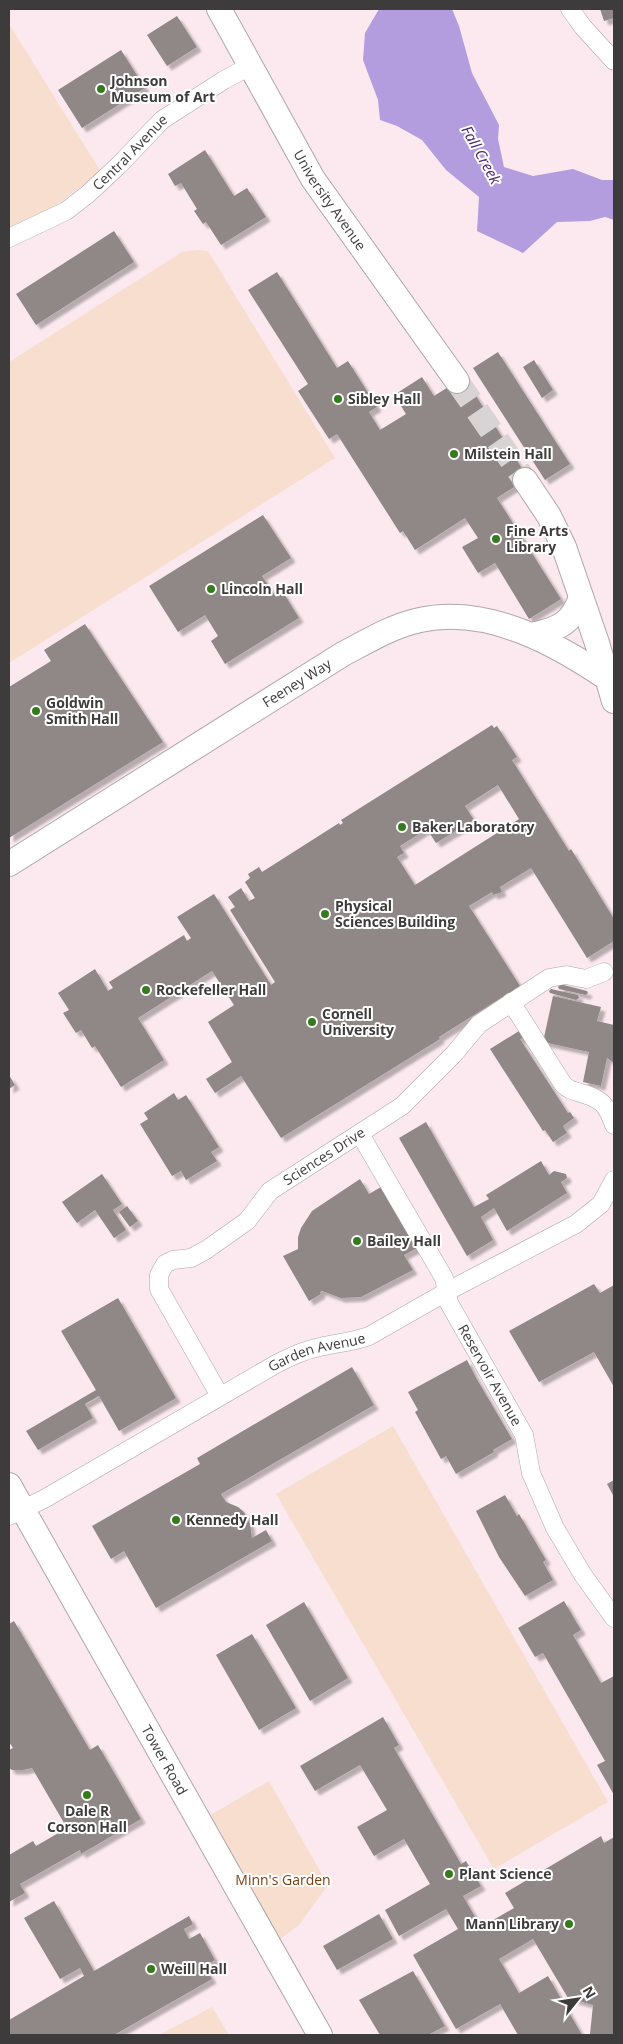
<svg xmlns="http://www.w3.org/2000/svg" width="623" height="2044" font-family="'Open Sans',sans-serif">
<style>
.built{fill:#fbe9ef}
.green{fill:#f7dece}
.water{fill:#b39ddf}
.building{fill:#908887;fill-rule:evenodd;filter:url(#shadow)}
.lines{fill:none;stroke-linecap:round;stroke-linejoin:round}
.secondary-tunnel{stroke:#d8d3d4;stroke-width:24;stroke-dasharray:24 12;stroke-linecap:butt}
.street-casing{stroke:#aea6a9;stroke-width:19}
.secondary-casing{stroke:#aea6a9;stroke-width:26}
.street{stroke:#fff;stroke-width:18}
.secondary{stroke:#fff;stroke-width:24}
.poi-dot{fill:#357b1e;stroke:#fff;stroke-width:2}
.labels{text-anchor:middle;stroke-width:4;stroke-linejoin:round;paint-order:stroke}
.poi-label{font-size:14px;font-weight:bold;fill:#3e3b3c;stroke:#fff;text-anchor:start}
.street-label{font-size:14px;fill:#3e3b3c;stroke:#fff}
.park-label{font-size:14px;fill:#7c3f0f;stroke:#fff}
.water-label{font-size:15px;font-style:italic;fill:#452471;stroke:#fff}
</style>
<defs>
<filter id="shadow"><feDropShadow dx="4.5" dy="4.5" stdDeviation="1" flood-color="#0004"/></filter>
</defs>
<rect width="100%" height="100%" fill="#fef9fa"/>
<!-- built -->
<path class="built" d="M9,9H614V2035H9Z"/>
<!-- green -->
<path class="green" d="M9,24L101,172L44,214L9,229Z
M197,250L208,251L335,458L9,663V362L182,252Z
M393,1426L608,1802L494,1869L276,1494Z
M269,1781L328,1885L299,1925L276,1942L207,1817Z
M212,2007L229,2035H159Z"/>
<!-- water -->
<path class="water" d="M379,9H452L459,26L472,73L499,125L498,139L504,167L533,176L573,169L602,180H614V220L605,217L590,221L557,222L523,253L477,231L479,197L446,170L422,140L397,126L380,120L378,100L363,60L365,33Z"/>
<!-- building -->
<path class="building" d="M600,9H613L614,18L604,21Z
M177,16L197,47L167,66L147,35Z
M121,50L145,88L82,128L58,90Z
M205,150L234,196L247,188L266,217L221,245L206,222L203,224L194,211L197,209L181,183L175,186L168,174Z
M114,231L134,262L36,325L16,294Z
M277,272L337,368L348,361L377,407L369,412L380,430L406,414L394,395L422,377L434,396L464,377L528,478L497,498L561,599L529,619L495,563L478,573L462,547L478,538L465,518L415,550L403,531L400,533L337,434L329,439L298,391L308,384L248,290Z
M498,352L570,464L545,480L473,368Z
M534,360L553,390L542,398L523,367Z
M263,515L291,558L262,576L276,597L283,592L299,618L225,664L211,641L218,636L205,615L178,632L149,586Z
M85,624L163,742L9,838V687L51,661L44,650Z
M492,725L494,728L497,726L517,757L512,760L569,851L571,849L614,919V941L587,958L531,868L500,887L502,892L493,895L492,892L469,906L520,986L439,1037L440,1039L281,1138L241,1076L215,1093L206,1079L232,1062L208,1022L234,1005L212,971L138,1018L164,1060L121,1087L95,1046L92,1048L81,1030L76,1033L63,1013L69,1010L58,993L95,969L108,991L111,989L113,988L109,982L184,935L187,941L191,938L177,917L214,894L271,985L275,982L230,910L235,907L228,897L241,888L249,901L255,898L245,882L250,878L248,874L259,867L262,872L339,823L340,825L343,823L341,820ZM498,785L519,819L415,885L397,857L404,853L400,846L427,829L436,843L474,820L465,806Z
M560,984L587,991L588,993L586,995L559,989L558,987Z
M551,989L578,995L579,998L576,1000L550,993L549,991Z
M553,996L601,1007L597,1021L614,1025V1063L607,1058L601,1086L583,1082L589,1052L543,1042Z
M519,1031L523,1038L520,1039L568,1113L570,1112L574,1118L563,1126L567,1133L553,1142L545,1130L543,1131L490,1049Z
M9,1075L15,1085L9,1089Z
M174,1093L178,1100L186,1095L219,1147L211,1152L217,1161L186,1180L181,1171L172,1176L140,1124L148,1119L144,1113Z
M426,1122L474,1207L489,1199L486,1195L541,1161L549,1175L554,1171L566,1174L567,1178L561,1182L567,1193L507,1231L494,1208L481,1217L493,1240L467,1256L399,1138Z
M102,1174L122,1204L113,1210L126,1230L114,1238L95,1210L77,1223L62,1202Z
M360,1179L369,1194L386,1184L419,1247L404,1255L413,1270L361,1297L341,1298L322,1291L320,1292L321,1294L309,1301L283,1256L298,1249V1237L301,1228L312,1211Z
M127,1206L138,1221L130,1227L119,1212Z
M594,1284L600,1293L614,1285V1387L594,1352L539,1382L509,1331Z
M118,1298L176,1398L119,1431L99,1396L85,1404L93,1418L38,1450L26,1431L96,1390L61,1331Z
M467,1360L475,1376L512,1439L493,1450L494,1452L456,1474L446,1456L441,1459L415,1412L418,1410L408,1392Z
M352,1367L374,1405L221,1494L226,1502L238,1507L244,1512L250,1524L252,1538L266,1530L272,1541L156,1608L124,1551L111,1559L92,1526L200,1464L197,1458Z
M614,1480V1497L607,1484Z
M505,1495L517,1516L519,1514L546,1560L543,1562L553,1580L525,1596L499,1557L476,1511Z
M564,1601L581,1630L573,1635L601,1683L614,1676V1795L597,1765L605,1761L543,1653L535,1657L518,1628Z
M304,1602L348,1678L310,1701L266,1625Z
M14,1621L90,1750L98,1745L141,1819L81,1854L80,1850L20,1884L25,1893L9,1902V1855L33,1841L36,1846L67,1828L32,1768L23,1770H12L9,1768V1750L13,1748L9,1742V1624Z
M252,1634L296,1708L259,1730L216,1655Z
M383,1717L399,1745L394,1748L461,1864L466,1861L481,1886L463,1896L481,1927L514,1908L505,1893L601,1836L604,1843L614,1837V2035L590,2034L593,2005L568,1998L533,1939L499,1959L519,1993L548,1976L582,2035H518L500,2004L456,2029L413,1955L458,1929L446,1909L399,1936L385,1910L430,1884L404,1839L374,1856L357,1827L387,1810L360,1765L315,1791L300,1766Z
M54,1901L94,1971L189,1916L193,1924L184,1929L189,1939L200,1933L215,1960L204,1966L212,1979L114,2035H9V2020L84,1976L80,1968L60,1979L24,1918Z
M379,1914L393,1939L337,1970L323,1946Z
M413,1971L445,2026L428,2035H380L359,2000Z"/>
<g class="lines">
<!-- secondary-tunnel -->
<path class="secondary-tunnel" d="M457,381L525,480"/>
<defs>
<g id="street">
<path d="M570,9L583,27L614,61"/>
<path id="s1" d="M9,238L66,211L88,194L119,165L162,120L224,80L250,66"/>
<path d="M511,1002L563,1084C568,1090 574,1091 581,1093C602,1099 607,1105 614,1125"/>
<path id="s2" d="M360,1134L444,1278L449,1303L524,1435L531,1473L555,1528L583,1575L614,1618"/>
<path id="s3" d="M220,1396L159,1289V1275L165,1264L173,1260L191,1258L206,1250L247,1221L270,1191L402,1106L454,1054L479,1024L549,978L566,975L586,979L604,972"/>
<path id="s4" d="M9,1516L44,1499L276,1364C290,1357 304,1350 320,1347C337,1343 353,1342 369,1336L448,1291L576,1224L601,1204L614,1180"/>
</g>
<g id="secondary">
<path id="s5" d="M219,9L313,179L457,381"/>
<path d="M525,480L549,516L564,547L597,643L614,701"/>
<path d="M532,635C558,629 572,624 581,597"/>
<path id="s6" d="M9,864L343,654C368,641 392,626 420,620C489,605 559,645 614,683"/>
<path id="s7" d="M9,1485L320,2035"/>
</g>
</defs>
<!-- street casing -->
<use href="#street" class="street-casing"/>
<!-- secondary casing -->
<use href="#secondary" class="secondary-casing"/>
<!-- street -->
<use href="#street" class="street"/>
<!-- secondary -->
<use href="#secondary" class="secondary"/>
</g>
<!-- markers -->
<g class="poi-dot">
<circle cx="101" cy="89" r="5"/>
<circle cx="338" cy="399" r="5"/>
<circle cx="454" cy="454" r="5"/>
<circle cx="496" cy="539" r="5"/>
<circle cx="211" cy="589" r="5"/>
<circle cx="36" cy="711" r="5"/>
<circle cx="402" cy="827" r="5"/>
<circle cx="325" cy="914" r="5"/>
<circle cx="146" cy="990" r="5"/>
<circle cx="312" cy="1022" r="5"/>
<circle cx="357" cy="1241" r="5"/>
<circle cx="176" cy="1520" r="5"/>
<circle cx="87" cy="1795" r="5"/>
<circle cx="449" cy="1874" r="5"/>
<circle cx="569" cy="1924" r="5"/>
<circle cx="151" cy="1969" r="5"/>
</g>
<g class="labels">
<!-- poi labels -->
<g class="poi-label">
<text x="111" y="86">Johnson<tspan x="111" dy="16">Museum of Art</tspan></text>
<text x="348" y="404">Sibley Hall</text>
<text x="464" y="459">Milstein Hall</text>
<text x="506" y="536">Fine Arts<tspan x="506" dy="16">Library</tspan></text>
<text x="221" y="594">Lincoln Hall</text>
<text x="46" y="708">Goldwin<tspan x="46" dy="16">Smith Hall</tspan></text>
<text x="412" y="832">Baker Laboratory</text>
<text x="335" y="911">Physical<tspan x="335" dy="16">Sciences Building</tspan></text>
<text x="156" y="995">Rockefeller Hall</text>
<text x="322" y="1019">Cornell<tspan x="322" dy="16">University</tspan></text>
<text x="367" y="1246">Bailey Hall</text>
<text x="186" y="1525">Kennedy Hall</text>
<text x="87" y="1816" text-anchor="middle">Dale R<tspan x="87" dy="16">Corson Hall</tspan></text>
<text x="459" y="1879">Plant Science</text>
<text x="559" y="1929" text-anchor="end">Mann Library</text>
<text x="161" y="1974">Weill Hall</text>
</g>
<!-- street labels -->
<g class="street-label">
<text dy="5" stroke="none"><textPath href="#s1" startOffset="150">Central Avenue</textPath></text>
<text dy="5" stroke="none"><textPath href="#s5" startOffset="221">University Avenue</textPath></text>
<text dy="5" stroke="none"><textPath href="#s6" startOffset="340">Feeney Way</textPath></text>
<text dy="5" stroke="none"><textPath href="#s3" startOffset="346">Sciences Drive</textPath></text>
<text dy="5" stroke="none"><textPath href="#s4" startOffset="350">Garden Avenue</textPath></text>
<text dy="5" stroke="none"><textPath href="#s2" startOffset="275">Reservoir Avenue</textPath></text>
<text dy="5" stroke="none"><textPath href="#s7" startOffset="316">Tower Road</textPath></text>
</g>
<!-- park labels -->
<g class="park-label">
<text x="283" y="1885">Minn's Garden</text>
</g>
<!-- water labels -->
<g class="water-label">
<text transform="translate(481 155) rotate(61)" y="5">Fall Creek</text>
</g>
</g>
<!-- border -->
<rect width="623" height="2044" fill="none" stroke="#3e3b3c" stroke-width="20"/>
<!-- north arrow -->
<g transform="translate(578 1999) rotate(60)" stroke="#ffffff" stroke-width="4" paint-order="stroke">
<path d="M0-4L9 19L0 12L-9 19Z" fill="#3e3b3c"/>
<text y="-8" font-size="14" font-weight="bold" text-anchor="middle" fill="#3e3b3c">N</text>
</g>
</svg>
